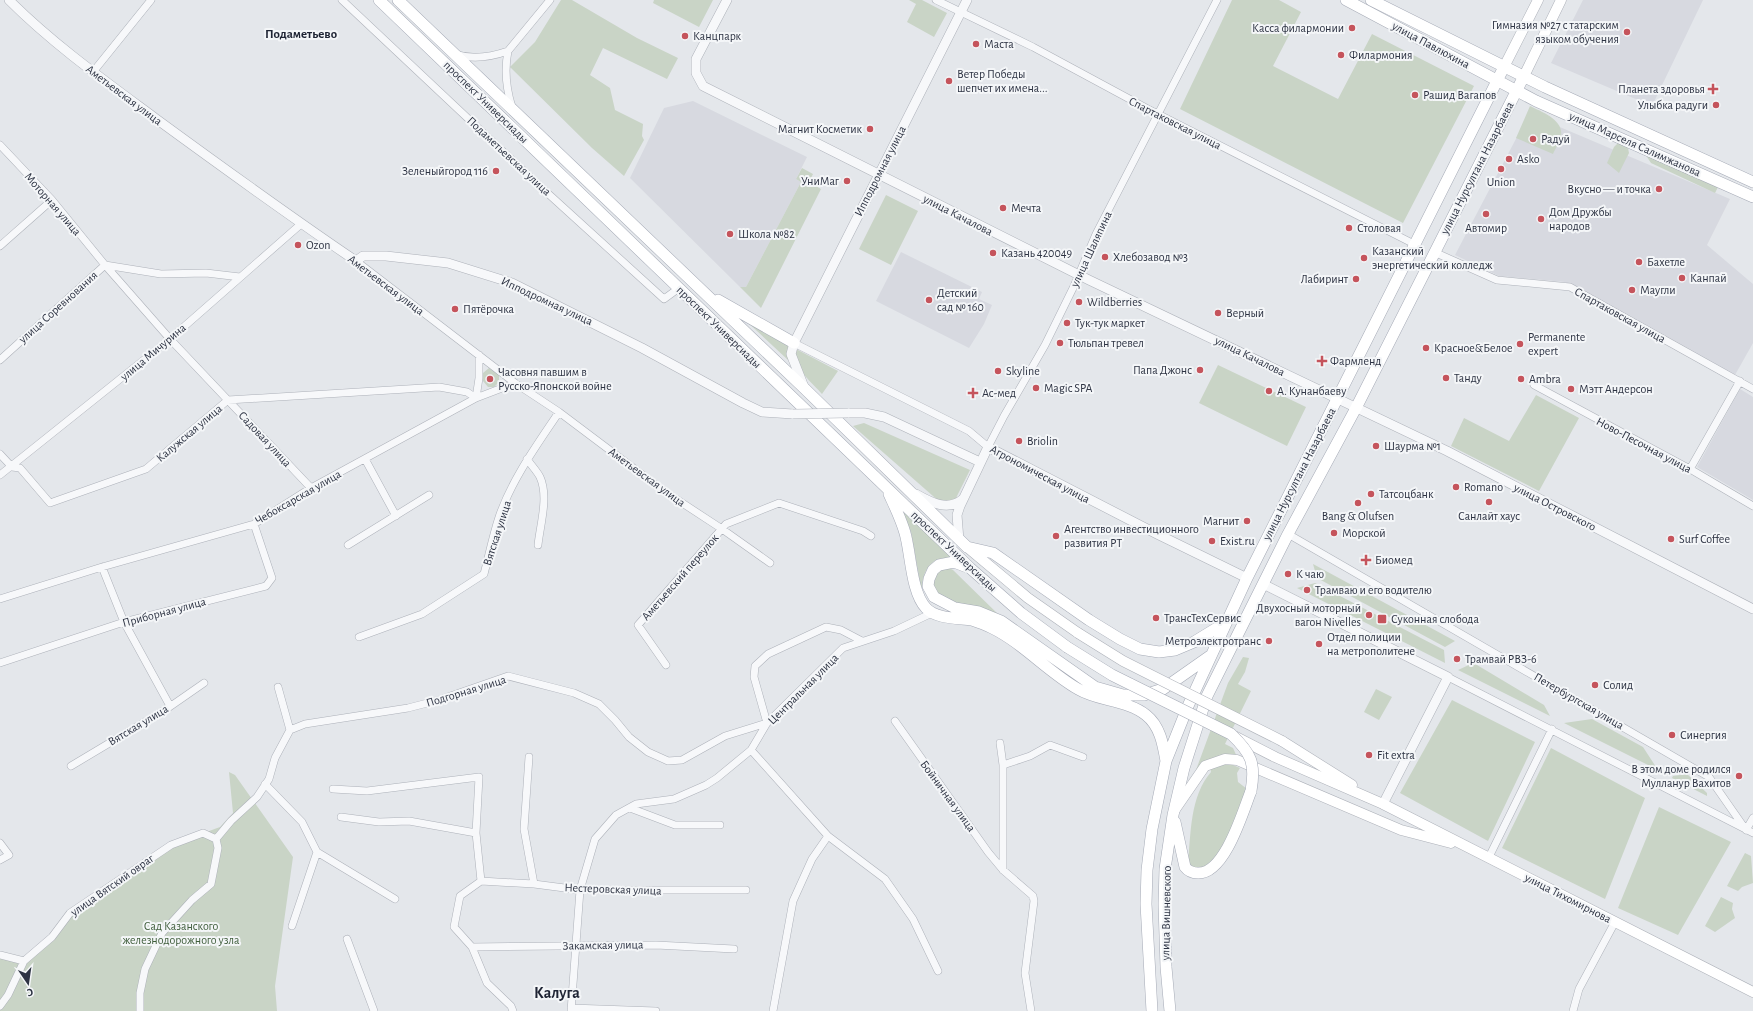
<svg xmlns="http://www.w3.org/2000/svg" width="1753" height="1011" font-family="'Alegreya Sans',sans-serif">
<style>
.built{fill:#d7d9e0}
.green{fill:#c9d4c6}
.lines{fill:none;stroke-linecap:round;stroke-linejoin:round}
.minor-casing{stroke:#adb1b9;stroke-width:8}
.tertiary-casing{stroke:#adb1b9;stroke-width:10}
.secondary-casing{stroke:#adb1b9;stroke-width:11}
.primary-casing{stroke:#a5aab6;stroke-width:12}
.minor{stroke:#f7f8fa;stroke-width:7}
.tertiary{stroke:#f7f8fa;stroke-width:9}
.secondary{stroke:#fff;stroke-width:10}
.primary{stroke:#fff;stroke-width:11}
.tertiary-bridge-casing{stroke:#adb1b9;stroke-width:10;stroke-linecap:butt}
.secondary-bridge-casing{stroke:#adb1b9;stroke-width:11;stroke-linecap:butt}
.primary-bridge-casing{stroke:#a5aab6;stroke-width:12;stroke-linecap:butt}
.tertiary-bridge{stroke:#f7f8fa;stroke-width:9}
.secondary-bridge{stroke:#fff;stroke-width:10}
.primary-bridge{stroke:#fff;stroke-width:11}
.poi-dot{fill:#c5545c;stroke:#f4f6f8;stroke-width:1.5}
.labels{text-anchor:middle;stroke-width:4;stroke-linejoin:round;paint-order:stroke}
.poi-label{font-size:12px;fill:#2d3343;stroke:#f4f6f8;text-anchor:start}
.street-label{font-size:12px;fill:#2d3343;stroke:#f4f6f8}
.park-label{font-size:12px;fill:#3f5d3b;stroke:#f4f6f8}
.neighbourhood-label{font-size:13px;font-weight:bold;fill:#1f2434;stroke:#f4f6f8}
.district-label{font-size:16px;font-weight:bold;fill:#1f2434;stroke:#f4f6f8}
</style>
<rect width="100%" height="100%" fill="#e4e7eb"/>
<!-- built -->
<path class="built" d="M1583,0H1703L1652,106L1551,63Z
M693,101L807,157L796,179L801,182L746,287H740L630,178L664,108Z
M1529,114L1730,199L1707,245L1753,284V343L1735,375L1565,282L1499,276L1455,255Z
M901,252L982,292L979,299L992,305L984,324L969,348L876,301Z
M1740,389L1753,397V500L1697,467Z"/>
<!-- green -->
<path class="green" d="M561,0H572L637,38L678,58L667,79L603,48L590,75L610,88L615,110L643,124L642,136L644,140L624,176L592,148L510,67L535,42Z
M654,0H713L699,27L653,3Z
M909,0H922L947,13L934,37L907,22L916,4Z
M1232,0H1279L1301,12L1273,66L1338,99L1372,34L1474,86L1403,223L1180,109Z
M1530,106C1542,112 1564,120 1561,136C1560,142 1555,149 1553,154L1516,138Z
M1618,143L1624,144L1628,148L1629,153L1619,173L1607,163L1614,147Z
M1652,156L1718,187L1715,193L1651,163L1647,157Z
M802,168L813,174L809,182L821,189L761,308L740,287H746L801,182L796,179Z
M886,195L918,211L891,265L859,249Z
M743,318L788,343V360Z
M796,349L838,371L822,394C812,382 791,367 796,349Z
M1218,365L1306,407L1287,446L1199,403Z
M489,368L499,374V382L494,387H488L483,381V373Z
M1536,395L1579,418L1539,491L1451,446L1464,418L1509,441Z
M864,423L970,470L955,500L941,503L853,426Z
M901,507L952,558C930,555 921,573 922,593L911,532Z
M1313,564L1455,641L1445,647L1317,578Z
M947,567L953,570L1002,618C990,614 942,602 936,594C931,587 934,580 936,573Z
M1315,583L1444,650L1445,663L1297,588Z
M1243,657L1249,658L1245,672L1238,684L1251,691L1225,744L1233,748L1238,759L1203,762L1196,770L1228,683Z
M1471,664L1477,665L1544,705L1550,716L1458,670Z
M1376,689L1392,697L1379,720L1364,712Z
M1452,700L1535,742L1488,841L1400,793Z
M1592,719L1643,747L1658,770L1564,723Z
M1551,748L1645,798L1605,899L1502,848Z
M1218,764L1233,765L1240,768L1237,773L1238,782L1247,789L1230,832L1213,866L1196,871L1188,863C1191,833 1190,796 1211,772L1210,768Z
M229,772L235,775L293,857L275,986L277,1011H0V954L28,959L70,913L171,845L220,827L233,813Z
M1687,774L1707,793V796L1672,778L1673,776Z
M1659,807L1731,842L1678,935L1618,908Z
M1745,853L1751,856L1753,883L1742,887L1738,891L1727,886Z
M1721,897L1733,903L1732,909L1735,918L1715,932L1705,926Z"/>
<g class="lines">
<defs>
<path id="minor" d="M342,0L543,189L664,299L679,288
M936,0L1033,47L1148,109L1414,244
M455,54C473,60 491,57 508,51
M93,72L151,0
M512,107C506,88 504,71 508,51L550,0
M0,145L52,200L105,265L170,339L311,488
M0,246L52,200
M1434,252L1497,280L1570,287L1753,389
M356,261L515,383L559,412L664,491L722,529L770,563
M794,343L969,431L988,447L1004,416L1045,345L1074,286L1096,234L1217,0
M0,360L105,265L161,274L206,273L240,277
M1534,385L1690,469L1753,506
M0,454L12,467L20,468L50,503L146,469L228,400L439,387L467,392L476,398L479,378V355
M365,459L396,516
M527,459C531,465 537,471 540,477C549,497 540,525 538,545
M1690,469L1740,381
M0,475L170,339L301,224
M1288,534L1709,777L1746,830
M348,545L429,495
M102,567L124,622L170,706
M0,599L102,567L254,524L311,488L476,398L515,383
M359,637L422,614L484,574C489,555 493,535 499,517C512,479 537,445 559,412
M0,663L124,622L266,586L272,578L254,524
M666,665L638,625L726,524L779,503L863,531L871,536
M1448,677L1753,833
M278,687L290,730
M895,721L988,852L1003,870L1033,896L1034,901L1025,973L1031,1011
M1000,743L1003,765V870
M751,750L828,836L885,879L913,919L938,971
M529,757L524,829L534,884
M1003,765L1030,756L1050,745L1083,757
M71,766L168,708L204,683
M265,784L302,822L317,852
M333,789L367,791L479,777L476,833L481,881
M630,808L675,825H720
M341,817L379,822L409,821L476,833
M1746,830L1753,818
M0,843L9,855L0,860
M317,852L395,899
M1489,857L1552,729
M481,881L534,884L580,890H746
M481,881L460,896L454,927L472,947L487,983L511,1006L513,1011
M292,926L317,852
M347,939L374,1011
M472,947L656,945L734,949
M0,955L24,961
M0,1006L8,995L24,961L52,937L70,913L171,845L203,833L216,839
M571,1008L656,1011
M140,1011V993L145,969L162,933L192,900L211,884L218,848L216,839L231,821L257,797L269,779L275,758L290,730L305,724L408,708L439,700L508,676L574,693L599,704L615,720L629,737L648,752L668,761L682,760L725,736L767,723L754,677L755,666L768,654L826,627L841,630L862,641
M571,1011L580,890L595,839L616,815L636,804L674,799L706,785L717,778L751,750L767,723L843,648L894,631L932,613
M773,1011L793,901L812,859L828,836
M1573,1011L1579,989L1615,922"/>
<path id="tertiary" d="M9,0C53,44 105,81 155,118C222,167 288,215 356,261L363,256H386L448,263L512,283L642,348L743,403L762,412L793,414
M727,0L696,59V73L703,86L1089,280L1447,451L1753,609
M804,387L791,354L794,343L967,0
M848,413H865L884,417L980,462
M916,494C930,502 948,512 963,499
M959,540L957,515L960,506L988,447L1157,534L1247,578
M1263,584L1448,677L1383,804"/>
<path id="secondary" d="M1504,67L1538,0
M1524,76L1561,0
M967,547L1028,598L1078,633
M1234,736L1275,757L1383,804L1753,992
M1282,741L1352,785
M1174,811L1205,766L1225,759L1237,760L1401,830L1451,843"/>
<path id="primary" d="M379,0L970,568L1021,613L1067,647
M398,0L804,388L967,547L993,553L1089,620L1120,639L1140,649L1159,652L1175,650L1194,642L1225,623
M1346,0L1536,101L1753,197
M1371,0L1545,87L1753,182
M718,300L794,343
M889,494C895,507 901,519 905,533C911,554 911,592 926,608C936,619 958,618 972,620C978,622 986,625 992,628C1023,643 1048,672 1078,689C1098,701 1127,700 1146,715C1160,726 1163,744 1166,761
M967,567L954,562L939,565L933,570L929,579L928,586L934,597L955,608L979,612L1001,621L1095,687L1123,695H1144L1163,689L1210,656
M1175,822L1185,867C1188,871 1193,873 1198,873C1225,874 1243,811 1251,791
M1152,1011L1146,904L1147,870L1152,829L1166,761L1188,706L1247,578L1504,67
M1170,1011L1166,967L1164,904L1165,869L1173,815L1184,768L1207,696L1288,534L1356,408L1524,76"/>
</defs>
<!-- minor casing -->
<use href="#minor" class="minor-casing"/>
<!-- tertiary casing -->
<use href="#tertiary" class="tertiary-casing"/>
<!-- secondary casing -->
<use href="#secondary" class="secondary-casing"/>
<!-- primary casing -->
<use href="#primary" class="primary-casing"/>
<!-- minor -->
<use href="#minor" class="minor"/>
<!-- tertiary -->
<use href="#tertiary" class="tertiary"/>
<!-- secondary -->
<use href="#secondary" class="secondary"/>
<!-- primary -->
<use href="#primary" class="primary"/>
<defs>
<path id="tertiary-bridge" d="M793,414L848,413"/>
<path id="secondary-bridge" d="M1078,633L1123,661L1282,741"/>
<path id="primary-bridge" d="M1067,647L1112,675L1231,734C1251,753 1256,763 1251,791"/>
</defs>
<!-- tertiary-bridge casing -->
<use href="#tertiary-bridge" class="tertiary-bridge-casing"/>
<!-- secondary-bridge casing -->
<use href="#secondary-bridge" class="secondary-bridge-casing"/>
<!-- primary-bridge casing -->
<use href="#primary-bridge" class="primary-bridge-casing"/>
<!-- tertiary-bridge -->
<use href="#tertiary-bridge" class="tertiary-bridge"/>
<!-- secondary-bridge -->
<use href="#secondary-bridge" class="secondary-bridge"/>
<!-- primary-bridge -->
<use href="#primary-bridge" class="primary-bridge"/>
</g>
<!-- markers -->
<g class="poi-dot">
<circle cx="1352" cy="28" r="4"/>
<circle cx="1627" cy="32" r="4"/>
<circle cx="685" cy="36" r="4"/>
<circle cx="976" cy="44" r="4"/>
<circle cx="1341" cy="55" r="4"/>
<circle cx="949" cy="81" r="4"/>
<path d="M1711 83h4v4h4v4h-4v4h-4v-4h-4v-4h4z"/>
<circle cx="1415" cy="95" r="4"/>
<circle cx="1716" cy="105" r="4"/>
<circle cx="870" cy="129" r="4"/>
<circle cx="1533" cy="139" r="4"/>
<circle cx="1509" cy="159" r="4"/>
<circle cx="1501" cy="169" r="4"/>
<circle cx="496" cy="171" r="4"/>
<circle cx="847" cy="181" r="4"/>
<circle cx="1659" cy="189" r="4"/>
<circle cx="1003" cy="208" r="4"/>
<circle cx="1486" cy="214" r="4"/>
<circle cx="1541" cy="219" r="4"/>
<circle cx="1349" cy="228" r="4"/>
<circle cx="730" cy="234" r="4"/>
<circle cx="298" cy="245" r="4"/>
<circle cx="993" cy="253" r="4"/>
<circle cx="1105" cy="257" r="4"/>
<circle cx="1364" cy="258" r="4"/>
<circle cx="1639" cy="262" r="4"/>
<circle cx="1682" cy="278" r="4"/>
<circle cx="1356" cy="279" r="4"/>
<circle cx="1632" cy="290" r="4"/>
<circle cx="929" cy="300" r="4"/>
<circle cx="1079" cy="302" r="4"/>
<circle cx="455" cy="309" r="4"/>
<circle cx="1218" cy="313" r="4"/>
<circle cx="1067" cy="323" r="4"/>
<circle cx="1060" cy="343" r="4"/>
<circle cx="1520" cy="344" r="4"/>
<circle cx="1426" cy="348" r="4"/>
<path d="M1320 355h4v4h4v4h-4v4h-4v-4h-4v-4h4z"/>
<circle cx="1200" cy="370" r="4"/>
<circle cx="998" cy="371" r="4"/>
<circle cx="1446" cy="378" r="4"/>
<circle cx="490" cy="379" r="4"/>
<circle cx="1521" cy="379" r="4"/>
<circle cx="1036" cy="388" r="4"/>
<circle cx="1571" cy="389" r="4"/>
<circle cx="1269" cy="391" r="4"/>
<path d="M971 387h4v4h4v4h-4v4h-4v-4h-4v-4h4z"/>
<circle cx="1019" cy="441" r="4"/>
<circle cx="1376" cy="446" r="4"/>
<circle cx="1456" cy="487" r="4"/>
<circle cx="1371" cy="494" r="4"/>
<circle cx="1489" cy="502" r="4"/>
<circle cx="1358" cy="503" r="4"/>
<circle cx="1247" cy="521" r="4"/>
<circle cx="1334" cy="533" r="4"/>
<circle cx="1056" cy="536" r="4"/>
<circle cx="1671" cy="539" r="4"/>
<circle cx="1212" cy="541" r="4"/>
<path d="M1364 554h4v4h4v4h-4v4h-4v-4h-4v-4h4z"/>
<circle cx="1288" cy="574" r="4"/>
<circle cx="1307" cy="590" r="4"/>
<circle cx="1369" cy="615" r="4"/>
<circle cx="1156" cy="618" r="4"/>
<rect x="1377" y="614" width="10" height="10" rx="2"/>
<circle cx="1269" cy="641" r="4"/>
<circle cx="1319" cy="644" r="4"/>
<circle cx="1457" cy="659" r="4"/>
<circle cx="1595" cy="685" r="4"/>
<circle cx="1672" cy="735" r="4"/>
<circle cx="1369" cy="755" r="4"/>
<circle cx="1739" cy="776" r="4"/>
</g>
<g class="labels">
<!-- poi labels -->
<g class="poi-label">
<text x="1619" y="29" text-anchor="end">Гимназия №27 с татарским<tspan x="1619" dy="14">языком обучения</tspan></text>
<text x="1344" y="32" text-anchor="end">Касса филармонии</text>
<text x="693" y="40">Канцпарк</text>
<text x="984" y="48">Маста</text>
<text x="1349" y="59">Филармония</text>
<text x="957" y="78">Ветер Победы<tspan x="957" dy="14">шепчет их имена...</tspan></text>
<text x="1705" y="93" text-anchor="end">Планета здоровья</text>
<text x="1423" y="99">Рашид Вагапов</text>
<text x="1708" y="109" text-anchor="end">Улыбка радуги</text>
<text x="862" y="133" text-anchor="end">Магнит Косметик</text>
<text x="1541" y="143">Радуй</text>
<text x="1517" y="163">Asko</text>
<text x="488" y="175" text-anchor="end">Зеленыйгород 116</text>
<text x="839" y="185" text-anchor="end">УниМаг</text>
<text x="1501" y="186" text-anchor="middle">Union</text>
<text x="1651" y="193" text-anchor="end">Вкусно — и точка</text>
<text x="1011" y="212">Мечта</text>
<text x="1549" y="216">Дом Дружбы<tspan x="1549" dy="14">народов</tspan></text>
<text x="1357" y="232">Столовая</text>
<text x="1486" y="232" text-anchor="middle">Автомир</text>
<text x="738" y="238">Школа №82</text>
<text x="306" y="249">Ozon</text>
<text x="1372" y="255">Казанский<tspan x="1372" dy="14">энергетический колледж</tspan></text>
<text x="1001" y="257">Казань 420049</text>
<text x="1113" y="261">Хлебозавод №3</text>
<text x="1647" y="266">Бахетле</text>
<text x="1690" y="282">Канпай</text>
<text x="1348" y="283" text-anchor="end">Лабиринт</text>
<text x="1640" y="294">Маугли</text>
<text x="937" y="297">Детский<tspan x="937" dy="14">сад № 160</tspan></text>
<text x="1087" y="306">Wildberries</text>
<text x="463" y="313">Пятёрочка</text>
<text x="1226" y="317">Верный</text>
<text x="1075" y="327">Тук-тук маркет</text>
<text x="1528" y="341">Permanente<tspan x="1528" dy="14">expert</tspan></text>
<text x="1068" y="347">Тюльпан тревел</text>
<text x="1434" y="352">Красное&amp;Белое</text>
<text x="1330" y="365">Фармленд</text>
<text x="1192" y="374" text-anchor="end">Папа Джонс</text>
<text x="1006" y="375">Skyline</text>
<text x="498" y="376">Часовня павшим в<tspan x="498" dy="14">Русско-Японской войне</tspan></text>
<text x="1454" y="382">Танду</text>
<text x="1529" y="383">Ambra</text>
<text x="1044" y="392">Magic SPA</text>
<text x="1579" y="393">Мэтт Андерсон</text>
<text x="1277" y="395">А. Кунанбаеву</text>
<text x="982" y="397">Ас-мед</text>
<text x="1027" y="445">Briolin</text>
<text x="1384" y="450">Шаурма №1</text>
<text x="1464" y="491">Romano</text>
<text x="1379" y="498">Татсоцбанк</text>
<text x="1358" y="520" text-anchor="middle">Bang &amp; Olufsen</text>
<text x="1489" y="520" text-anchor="middle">Санлайт хаус</text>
<text x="1239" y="525" text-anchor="end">Магнит</text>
<text x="1064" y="533">Агентство инвестиционного<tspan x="1064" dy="14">развития РТ</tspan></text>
<text x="1342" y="537">Морской</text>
<text x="1679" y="543">Surf Coffee</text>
<text x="1220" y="545">Exist.ru</text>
<text x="1375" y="564">Биомед</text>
<text x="1296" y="578">К чаю</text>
<text x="1315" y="594">Трамваю и его водителю</text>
<text x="1361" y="612" text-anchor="end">Двухосный моторный<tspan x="1361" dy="14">вагон Nivelles</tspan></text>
<text x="1164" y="622">ТрансТехСервис</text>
<text x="1391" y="623">Суконная слобода</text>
<text x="1327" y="641">Отдел полиции<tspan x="1327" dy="14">на метрополитене</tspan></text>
<text x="1261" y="645" text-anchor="end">Метроэлектротранс</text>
<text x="1465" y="663">Трамвай РВЗ-6</text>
<text x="1603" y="689">Солид</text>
<text x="1680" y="739">Синергия</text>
<text x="1377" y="759">Fit extra</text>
<text x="1731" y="773" text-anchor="end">В этом доме родился<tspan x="1731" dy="14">Мулланур Вахитов</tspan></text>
</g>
<!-- street labels -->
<g class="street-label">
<text transform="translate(1431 45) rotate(28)" y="4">улица Павлюхина</text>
<text transform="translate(124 95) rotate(37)" y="4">Аметьевская улица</text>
<text transform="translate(486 102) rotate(44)" y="4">проспект Универсиады</text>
<text transform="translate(1175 123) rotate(27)" y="4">Спартаковская улица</text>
<text transform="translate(1635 144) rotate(24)" y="4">улица Марселя Салимжанова</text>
<text transform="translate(509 156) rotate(43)" y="4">Подаметьевская улица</text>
<text transform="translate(1477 168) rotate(-63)" y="4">улица Нурсултана Назарбаева</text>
<text transform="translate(880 171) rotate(-63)" y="4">Ипподромная улица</text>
<text transform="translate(53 204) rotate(49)" y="4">Моторная улица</text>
<text transform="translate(958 215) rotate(27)" y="4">улица Качалова</text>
<text transform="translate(1091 249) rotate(-65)" y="4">улица Шаляпина</text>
<text transform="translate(386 285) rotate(37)" y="4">Аметьевская улица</text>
<text transform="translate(547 301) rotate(25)" y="4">Ипподромная улица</text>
<text transform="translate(58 307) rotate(-42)" y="4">улица Соревнования</text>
<text transform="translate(1620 315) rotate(29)" y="4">Спартаковская улица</text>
<text transform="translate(719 327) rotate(44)" y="4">проспект Универсиады</text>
<text transform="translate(153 352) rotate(-40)" y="4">улица Мичурина</text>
<text transform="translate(1250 356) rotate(26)" y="4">улица Качалова</text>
<text transform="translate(189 433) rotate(-40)" y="4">Калужская улица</text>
<text transform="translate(265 439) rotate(47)" y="4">Садовая улица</text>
<text transform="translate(1644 445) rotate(28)" y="4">Ново-Песочная улица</text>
<text transform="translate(1040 474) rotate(28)" y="4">Агрономическая улица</text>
<text transform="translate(1299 474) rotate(-63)" y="4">улица Нурсултана Назарбаева</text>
<text transform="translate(647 477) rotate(36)" y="4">Аметьевская улица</text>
<text transform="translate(298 497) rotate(-30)" y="4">Чебоксарская улица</text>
<text transform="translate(1555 507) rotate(27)" y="4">улица Островского</text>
<text transform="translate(497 533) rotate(-72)" y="4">Вятская улица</text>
<text transform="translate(954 551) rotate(43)" y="4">проспект Универсиады</text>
<text transform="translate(680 577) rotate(-49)" y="4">Аметьевский переулок</text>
<text transform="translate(164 612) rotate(-15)" y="4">Приборная улица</text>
<text transform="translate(803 689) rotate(-45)" y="4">Центральная улица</text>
<text transform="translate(466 691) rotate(-17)" y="4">Подгорная улица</text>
<text transform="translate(1579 701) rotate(30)" y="4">Петербургская улица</text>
<text transform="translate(138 725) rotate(-31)" y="4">Вятская улица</text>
<text transform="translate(948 796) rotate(54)" y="4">Бойничная улица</text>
<text transform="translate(112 885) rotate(-35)" y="4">улица Вятский овраг</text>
<text transform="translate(613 889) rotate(2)" y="4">Нестеровская улица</text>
<text transform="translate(1568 898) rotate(27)" y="4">улица Тихомирнова</text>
<text transform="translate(1166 913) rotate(-89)" y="4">улица Вишневского</text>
<text transform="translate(603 945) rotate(-1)" y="4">Закамская улица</text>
</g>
<!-- park labels -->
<g class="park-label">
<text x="181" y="930">Сад Казанского<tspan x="181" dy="14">железнодорожного узла</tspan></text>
</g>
<!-- neighbourhood labels -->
<g class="neighbourhood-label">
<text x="301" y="38">Подаметьево</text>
</g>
<!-- district labels -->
<g class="district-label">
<text x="557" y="998">Калуга</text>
</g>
</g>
<!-- north arrow -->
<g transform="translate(28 983) rotate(167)" stroke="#f4f6f8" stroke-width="3" paint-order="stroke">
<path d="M0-3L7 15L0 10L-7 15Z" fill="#2d3343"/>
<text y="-6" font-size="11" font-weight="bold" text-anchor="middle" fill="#2d3343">С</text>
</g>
</svg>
